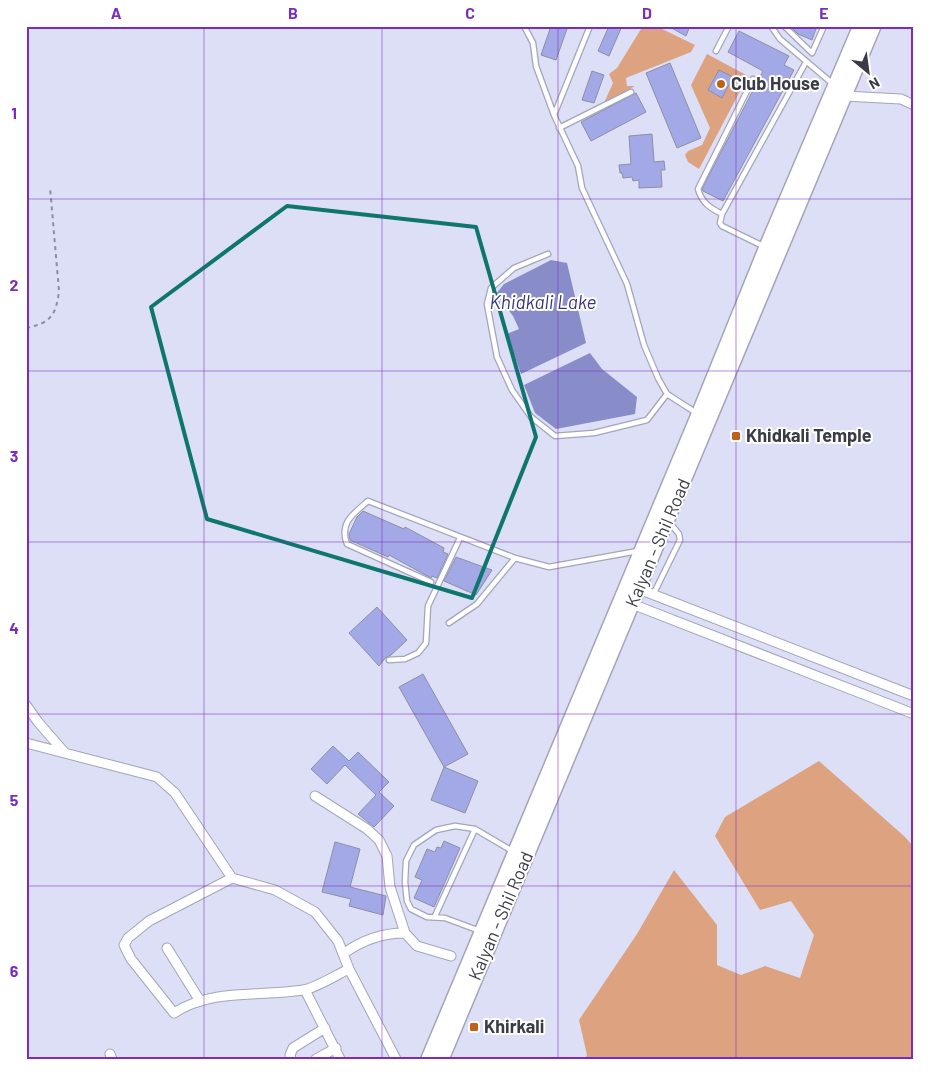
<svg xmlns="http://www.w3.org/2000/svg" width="940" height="1085" font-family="Barlow,sans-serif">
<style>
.green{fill:#dda380}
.water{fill:#888dc9}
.building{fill:#a3a9e7;stroke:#8c8fa3}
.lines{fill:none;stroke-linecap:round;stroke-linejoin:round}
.service-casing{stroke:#a3a5ba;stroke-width:7}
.minor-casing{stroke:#a3a5ba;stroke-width:11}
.primary-casing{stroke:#a3a5ba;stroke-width:18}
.path{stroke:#8d8f9f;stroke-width:2;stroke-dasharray:4 4;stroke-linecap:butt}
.service{stroke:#fff;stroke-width:4.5}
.minor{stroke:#fff;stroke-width:9}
.primary{stroke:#fff;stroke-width:15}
.marked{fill:none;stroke:#0f766e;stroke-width:4;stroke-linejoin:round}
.grid{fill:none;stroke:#7b2cbf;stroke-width:1;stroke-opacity:0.55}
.poi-dot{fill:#c06117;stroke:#fff;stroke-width:2}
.labels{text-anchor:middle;stroke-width:4;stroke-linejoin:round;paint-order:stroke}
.poi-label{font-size:18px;font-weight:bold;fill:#3a3b44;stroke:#fff;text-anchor:start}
.street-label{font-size:18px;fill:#3a3b44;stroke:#fff}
.water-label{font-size:19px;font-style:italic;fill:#37367e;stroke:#fff}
.neatline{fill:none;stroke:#7b2cbf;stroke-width:2}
.grid-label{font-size:16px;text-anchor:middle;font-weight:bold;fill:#7b2cbf}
</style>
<rect width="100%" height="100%" fill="#dcdff5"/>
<!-- green -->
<path class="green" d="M641,26H656L695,45L691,52L626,78L627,86H635L604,103L613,83L609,74L617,68L641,29Z
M707,54L748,76L699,169L688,162L685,155L688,151L702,145L710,128L691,85Z
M819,761L904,836L914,847V1059H585L587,1055L579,1020L637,934L674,870L717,925V965L741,975L765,966L800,978L814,935L791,901L760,910L715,836L725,817Z"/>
<!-- water -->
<path class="water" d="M551,260L567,263L586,343L521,374L507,334L519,329L513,316L496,294L504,284Z
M590,353L602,369L637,397L635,414L556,429L535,413L524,385Z"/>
<!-- building -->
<path class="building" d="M551,26H568L556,60L541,55Z
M609,26H622L609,56L598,51Z
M668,26H690L686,36Z
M790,26H817L812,40L798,34Z
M739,31L789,56L784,65L794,70L723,201L703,191L702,189L763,71L728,52Z
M670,63L701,138L677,148L646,73Z
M719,70L733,77L722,98L708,90Z
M592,71L604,75L594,103L582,100Z
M636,93L646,112L591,141L581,122Z
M652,134L654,162L664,161L665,170H661L662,187L639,188V180L633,181L632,177L623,178L622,173H620L619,165L631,164L629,136Z
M363,511L404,529L405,527L444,548L443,552L448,554L437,578L432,576L431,578L389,555L388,557L350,540L349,534L357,517Z
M456,557L492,570L476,595L444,581Z
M377,607L407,640L390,656L386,657L379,666L349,633Z
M423,674L468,754L444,767L399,687Z
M333,746L349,761L358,752L389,782L379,792L394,806L374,827L358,814L376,795L345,765L327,784L311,769Z
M444,767L478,781L465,813L431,800Z
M444,841L460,848L434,907L414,898L422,880L415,877L427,849L435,852L437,847L441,848Z
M335,842L360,849L350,887L386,896L383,915L349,906L351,899L322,892Z"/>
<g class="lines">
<defs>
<path id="service" d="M524,26L533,43L536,66L554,115L578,166L582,188L627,284L644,345L658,378L667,394L698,414
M771,26L780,39L833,84
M784,26L812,53L824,26
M716,51L729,26
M554,115L590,26
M559,128L631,92
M722,214C710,208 702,203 698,189L753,79
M765,247L722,226L720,223L722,214L806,62
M548,254L514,268L491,288L487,304L497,357L512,390L531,417L555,436L594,433L647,420L667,394
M431,582L347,544C339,523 353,514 368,501L515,558
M653,595L680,540L679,534L670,523
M449,623L477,604L515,558L549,567L638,551
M389,660L405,659L418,653L426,643L428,606L460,538
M435,916L475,829
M480,931L445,918L427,917L411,909L407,901L405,882L406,861L414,845L436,830L455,826L475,829L514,852"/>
<path id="minor" d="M844,96L901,99L914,105
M639,589L914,696
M632,604L914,714
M26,705L38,722L65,753
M26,743L157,777L175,793L232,878L275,890L315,912L338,941L349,969L396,1059
M315,796L367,829L379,840L387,856L390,887L405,933L417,946L451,956
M232,878L149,921L128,938L124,945L131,959L174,1013C212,988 259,997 303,990C316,988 336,975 349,969
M167,948L200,1001
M343,954C362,940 381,933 405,933
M305,990L340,1059
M110,1054L112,1059
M291,1059L290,1055L293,1048L325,1028
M316,1059L336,1048"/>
<path id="primary" d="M429,1059L699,415L767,247L861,26
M441,1059L873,26"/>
</defs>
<!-- service casing -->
<use href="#service" class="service-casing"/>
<!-- minor casing -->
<use href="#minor" class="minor-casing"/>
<!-- primary casing -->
<use href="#primary" class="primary-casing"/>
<!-- path -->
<path class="path" d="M26,328C51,323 56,315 59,291L50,187"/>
<!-- service -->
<use href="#service" class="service"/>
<!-- minor -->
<use href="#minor" class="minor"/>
<!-- primary -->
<use href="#primary" class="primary"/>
</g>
<!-- marked area -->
<path class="marked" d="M287,206L476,227L536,437L472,598L207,519L151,307Z"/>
<!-- grid -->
<path class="grid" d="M204,26V1059M382,26V1059M558,26V1059M736,26V1059M26,199H914M26,371H914M26,542H914M26,714H914M26,886H914"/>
<!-- markers -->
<g class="poi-dot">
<circle cx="721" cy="84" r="5"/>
<rect x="731" y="431" width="10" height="10" rx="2.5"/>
<rect x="469" y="1022" width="10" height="10" rx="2.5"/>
</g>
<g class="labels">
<!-- poi labels -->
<g class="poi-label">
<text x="731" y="90">Club House</text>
<text x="746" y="442">Khidkali Temple</text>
<text x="484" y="1033">Khirkali</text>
</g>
<!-- street labels -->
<g class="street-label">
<text transform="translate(658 543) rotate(-67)" y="6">Kalyan - Shil Road</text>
<text transform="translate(501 916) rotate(-67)" y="6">Kalyan - Shil Road</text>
</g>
<!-- water labels -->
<g class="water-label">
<text x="543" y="309">Khidkali Lake</text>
</g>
</g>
<!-- border -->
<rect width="940" height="1085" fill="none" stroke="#ffffff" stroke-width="55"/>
<!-- north arrow -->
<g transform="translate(868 72) rotate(151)" stroke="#ffffff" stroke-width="4" paint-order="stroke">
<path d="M0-4L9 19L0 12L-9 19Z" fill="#3a3b44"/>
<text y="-8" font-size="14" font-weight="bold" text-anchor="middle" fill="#3a3b44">N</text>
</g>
<rect x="28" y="28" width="884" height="1030" class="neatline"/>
<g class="grid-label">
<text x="116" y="19">A</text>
<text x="293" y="19">B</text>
<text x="470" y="19">C</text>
<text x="647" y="19">D</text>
<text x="824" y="19">E</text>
<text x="14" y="119">1</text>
<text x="14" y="291">2</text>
<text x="14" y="462">3</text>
<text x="14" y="634">4</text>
<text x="14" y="806">5</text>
<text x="14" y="977">6</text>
</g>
</svg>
